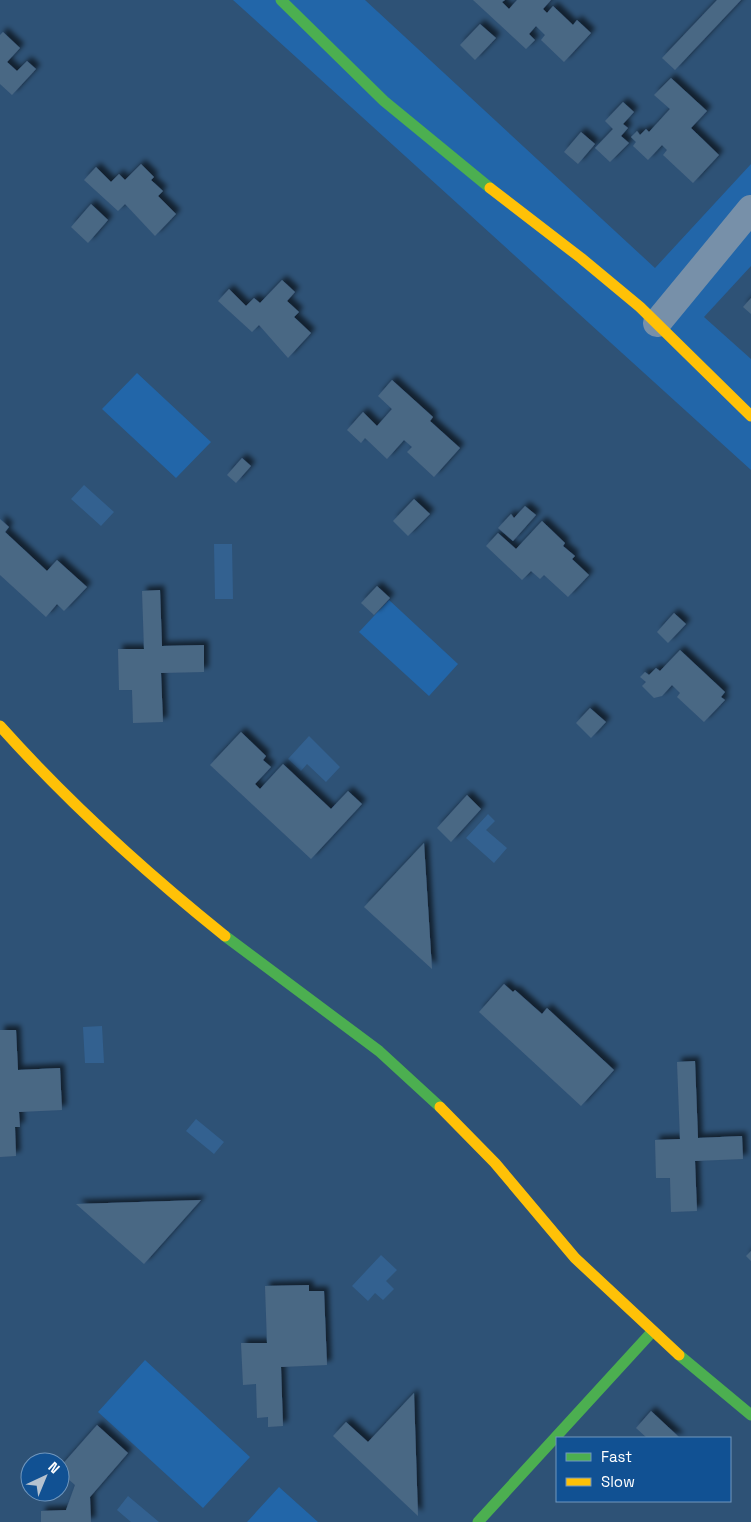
<svg xmlns="http://www.w3.org/2000/svg" width="751" height="1522" font-family="'Space Grotesk',sans-serif">
<style>
.green{fill:#2266a9}
.water{fill:#336190}
.building{fill:#4a6784;filter:url(#shadow)}
.lines{fill:none;stroke-linecap:round;stroke-linejoin:round}
.street{stroke:#7790a9;stroke-width:28}
.fast{stroke:#4caf50;stroke-width:11}
.slow{stroke:#ffc107;stroke-width:11}
</style>
<defs>
<filter id="shadow"><feDropShadow dx="4.5" dy="-4.5" stdDeviation="2.5" flood-color="#0009"/></filter>
</defs>
<rect width="100%" height="100%" fill="#2e5276"/>
<!-- green -->
<path class="green" d="M233,0H365L655,268L751,164V266L704,317L751,359V470Z
M137,373L211,442L176,478L102,409Z
M389,600L458,664L429,696L359,632Z
M145,1360L250,1457L203,1508L98,1412Z
M279,1487L318,1522H247Z"/>
<!-- water -->
<path class="water" d="M84,485L114,512L101,526L71,499Z
M214,544H232L233,599H215Z
M309,736L340,767L326,782L307,764L301,771L288,759Z
M488,814L495,821L486,830L507,848L494,863L466,838Z
M102,1026L104,1063H85L83,1027Z
M196,1119L224,1142L214,1154L186,1131Z
M381,1255L397,1270L386,1281L394,1289L383,1300L375,1293L368,1301L352,1286Z
M128,1496L159,1522H131L117,1510Z"/>
<!-- building -->
<path class="building" d="M473,0H505L502,2L509,9L517,0H551L543,9L547,13L553,6L573,25L577,20L591,33L564,62L541,40L545,35L536,26L529,34L535,40L526,49Z
M717,0H741L675,70L662,58Z
M480,24L496,38L475,60L460,45Z
M3,32L20,48L7,62L17,71L27,61L36,69L12,95L0,84V35Z
M671,78L707,111L691,128L719,155L693,183L663,155L667,150L662,145L648,160L633,146L636,142L631,137L637,131L640,135L646,129L649,132L670,109L654,95Z
M623,102L634,112L623,124L628,128L621,136L629,143L610,162L595,148L613,129L605,121Z
M581,132L595,144L578,164L564,152Z
M141,164L154,177L151,180L163,191L158,196L176,214L155,236L125,204L118,211L84,180L96,167L111,182L119,174L125,180Z
M91,204L108,220L88,243L71,227Z
M282,280L295,292L287,301L299,312L294,317L311,333L288,358L259,325L252,332L218,301L229,289L246,306L254,298L260,303Z
M751,298V314L743,307Z
M392,380L433,417L430,421L460,448L434,477L407,452L412,447L404,440L387,459L365,438L361,443L347,430L363,412L377,426L392,409L378,396Z
M242,458L251,466L236,483L227,475Z
M414,499L430,514L408,536L393,521Z
M525,506L536,515L513,541L498,528L511,514L514,518Z
M0,519L9,527L5,532L47,571L57,560L87,587L64,611L57,604L46,617L0,575Z
M542,521L565,543L563,546L575,556L572,559L589,575L568,597L544,575L540,579L531,571L522,580L486,546L498,533L516,549Z
M377,586L390,598L374,615L361,603Z
M160,590L162,646L204,645V672L161,673L163,722L133,723L132,690H119L118,649H144L142,591Z
M674,613L686,624L668,643L657,632Z
M680,650L725,692L721,697L725,700L704,722L677,697L680,693L672,685L662,696L654,698L642,686L646,682L640,677L645,672L649,675L656,668L660,671Z
M590,708L606,722L591,738L576,723Z
M241,732L266,756L263,760L271,767L255,784L260,789L283,764L331,809L348,791L362,804L311,859L210,765Z
M467,795L481,809L451,842L437,828Z
M424,843L432,969L364,907Z
M504,984L513,992L515,990L542,1014L547,1008L614,1070L581,1106L479,1012Z
M0,1030H16L18,1070L60,1068L62,1110L19,1112L20,1127H15L16,1156L0,1157Z
M695,1061L698,1138L742,1136L743,1159L695,1161L697,1211L671,1212L670,1178H656L655,1140L680,1139L677,1062Z
M201,1200L144,1264L76,1204Z
M751,1251V1261L746,1256Z
M309,1285V1291H324L327,1365L281,1367L283,1426L268,1427V1417L257,1418L256,1384L243,1385L241,1343H267L265,1286Z
M414,1393L418,1516L333,1436L346,1422L368,1442Z
M651,1411L680,1438H647L636,1428Z
M97,1425L128,1453L90,1497L91,1522H41V1511L66,1510L75,1485L60,1472V1467Z"/>
<g class="lines">
<!-- street -->
<path class="street" d="M657,323L751,209"/>
<!-- fast -->
<path class="fast" d="M281,0L384,101L490,188
M225,936L379,1051L440,1107
M679,1355L751,1415
M478,1522L651,1333"/>
<!-- slow -->
<path class="slow" d="M490,188L581,258L640,307L751,416
M0,726C69,803 144,871 225,936
M440,1107L495,1163L575,1258L679,1355"/>
</g>
<!-- legend -->
<rect x="556" y="1437" width="175" height="65" fill="#115193" stroke="#7097be"/>
<rect x="566" y="1453" width="25" height="8" fill="#4caf50" stroke="#7097be"/>
<text x="601" y="1462" font-size="15" fill="#ffffff">Fast</text>
<rect x="566" y="1478" width="25" height="8" fill="#ffc107" stroke="#7097be"/>
<text x="601" y="1487" font-size="15" fill="#ffffff">Slow</text>
<!-- north arrow -->
<g transform="translate(45 1477) rotate(44)"><circle r="24" fill="#115193" stroke="#7097be"/>
<path d="M0-4L9 19L0 12L-9 19Z" fill="#b6c2cf"/>
<text y="-8" font-size="14" font-weight="bold" text-anchor="middle" fill="#ffffff">N</text>
</g>
</svg>
